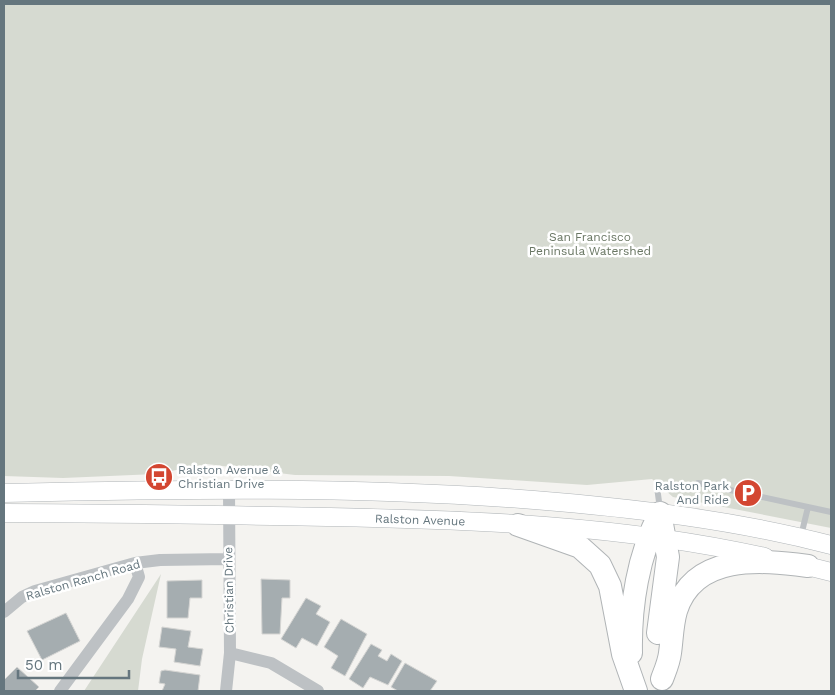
<svg xmlns="http://www.w3.org/2000/svg" width="835" height="695" font-family="'Work Sans',sans-serif">
<style>
.green{fill:#d6dad1}
.building{fill:#a5adb0;stroke:#d5d5d3}
.lines{fill:none;stroke-linecap:round;stroke-linejoin:round}
.secondary-casing{stroke:#b0b5b8;stroke-width:19}
.highway-casing{stroke:#b0b4b6;stroke-width:24}
.lane{stroke:#bdc1c4;stroke-width:6}
.street{stroke:#bdc1c4;stroke-width:12}
.secondary{stroke:#fff;stroke-width:18}
.highway{stroke:#fff;stroke-width:22}
.labels{text-anchor:middle;stroke-width:5;stroke-linejoin:round;paint-order:stroke}
.park-label{font-size:12px;fill:#697663;stroke:#fff}
.poi-label{font-size:12px;fill:#65767e;stroke:#fff;text-anchor:start}
.street-label{font-size:12px;fill:#65767e;stroke:#fff}
</style>
<rect width="100%" height="100%" fill="#f4f3f0"/>
<!-- green -->
<path class="green" d="M4,4H831V528L673,497L652,479L587,485L449,476L295,475L207,464L156,474L63,478L4,476Z
M161,574L142,659L138,691H84Z"/>
<!-- building -->
<path class="building" d="M261,579L290,580V598H282L280,634H262Z
M202,580V598H190L188,618H167V581Z
M306,598L321,606L316,614L330,622L317,646L302,638L296,648L281,639Z
M66,613L80,641L42,660L27,631Z
M341,619L367,634L345,676L331,668L338,656L324,647Z
M162,627L191,631L188,647L203,649L200,666L174,662L176,649L159,647Z
M371,644L382,650L378,656L387,661L391,654L402,661L388,685L370,677L363,688L349,679Z
M405,663L437,681L430,691H398L391,687Z
M17,667L39,687L35,691H4V680Z
M165,670L200,675L198,691H162L165,684L159,683L161,671Z"/>
<g class="lines">
<defs>
<path id="secondary" d="M4,493C181,489 358,486 534,500C634,508 734,520 831,545
M4,513C113,513 221,515 330,517C475,520 623,525 765,557
M795,563L831,572"/>
<path id="highway" d="M518,525L580,547L600,565L610,586L623,654L636,691
M658,633L668,557L660,513
M631,653C630,606 638,555 660,513
M662,679C665,671 669,662 670,653C672,639 672,625 676,611C694,553 761,560 808,566"/>
</defs>
<!-- secondary casing -->
<use href="#secondary" class="secondary-casing"/>
<!-- highway casing -->
<use href="#highway" class="highway-casing"/>
<!-- lane -->
<path class="lane" d="M698,483L831,512
M657,487L660,509
M801,536L808,507"/>
<!-- street -->
<path class="street" d="M4,612L22,597L35,591L135,563L160,560L228,559
M230,653L271,663L318,691
M60,691L128,599L139,577L135,563
M226,691L230,653L229,489"/>
<!-- secondary -->
<use href="#secondary" class="secondary"/>
<!-- highway -->
<use href="#highway" class="highway"/>
</g>
<!-- icons -->
<defs>
<symbol id="bus-disc" viewBox="-11 -11 22 22"><circle r="9.5" fill="#d34631" stroke="#fff"/><path d="M-5-6H5V4H4V6H2V4H-2V6H-4V4H-5ZM-3.5-4V0h7V-4ZM-3.5 1.2v1.5H-2V1.2ZM2 1.2v1.5H3.5V1.2Z" fill="#fff"/></symbol>
<symbol id="parking-disc" viewBox="-11 -11 22 22"><circle r="9.5" fill="#d34631" stroke="#fff"/><path d="M-3.5-5.5H1a3.5 3.5 0 0 1 0 7H-1V5.5H-3.5ZM-1-3.4V-.6H.8a1.4 1.4 0 0 0 0-2.8Z" fill="#fff"/></symbol>
</defs>
<g fill-rule="evenodd">
<use href="#bus-disc" x="143" y="461" width="32" height="32"/>
<use href="#parking-disc" x="732" y="477" width="32" height="32"/>
</g>
<g class="labels">
<!-- park labels -->
<g class="park-label">
<text x="590" y="241">San Francisco<tspan x="590" dy="14">Peninsula Watershed</tspan></text>
</g>
<!-- poi labels -->
<g class="poi-label">
<text x="178" y="474">Ralston Avenue &amp;<tspan x="178" dy="14">Christian Drive</tspan></text>
<text x="729" y="490" text-anchor="end">Ralston Park<tspan x="729" dy="14">And Ride</tspan></text>
</g>
<!-- street labels -->
<g class="street-label">
<text transform="translate(420 520) rotate(2)" y="4">Ralston Avenue</text>
<text transform="translate(83 580) rotate(-16)" y="4">Ralston Ranch Road</text>
<text transform="translate(229 590) rotate(-91)" y="4">Christian Drive</text>
</g>
</g>
<!-- border -->
<rect width="835" height="695" fill="none" stroke="#65767e" stroke-width="10"/>
<!-- scale -->
<path d="M18 670v8h111v-8" fill="none" stroke="#65767e" stroke-width="2.5"/>
<text x="25" y="670" font-size="15" fill="#65767e" stroke="#ffffff" stroke-width="4" paint-order="stroke">50 m</text>
</svg>
